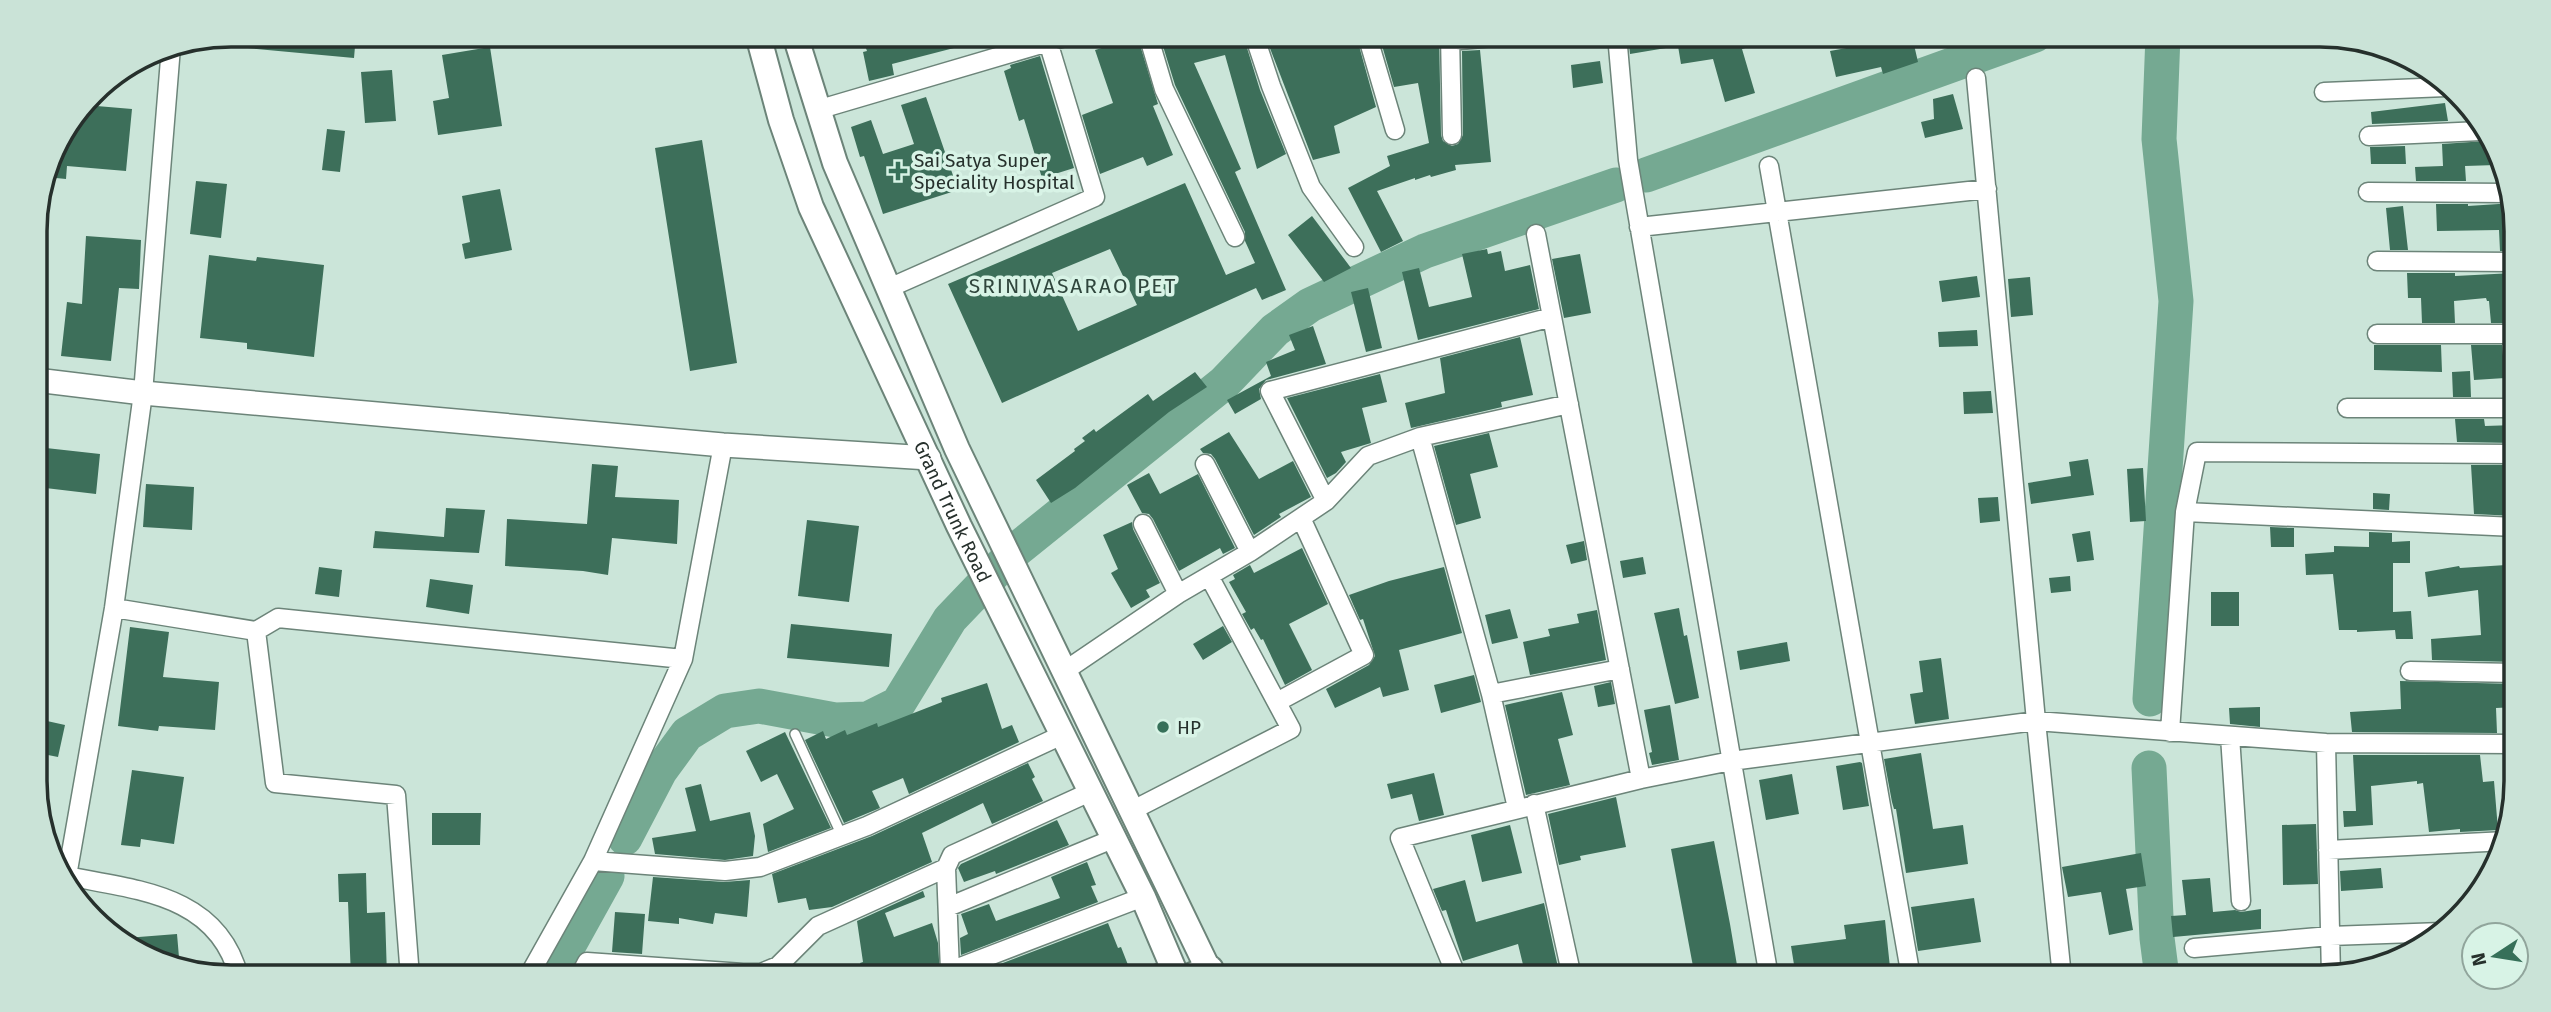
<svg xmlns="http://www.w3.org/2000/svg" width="2551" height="1012" font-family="'Fira Sans',sans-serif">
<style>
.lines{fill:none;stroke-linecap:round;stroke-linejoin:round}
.river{stroke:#75a992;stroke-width:35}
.building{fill:#3d6f5a;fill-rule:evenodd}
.service-casing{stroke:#6c8479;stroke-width:12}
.minor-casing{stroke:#6c8479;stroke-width:21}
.tertiary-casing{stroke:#6c8479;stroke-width:26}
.secondary-casing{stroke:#6c8479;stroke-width:28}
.primary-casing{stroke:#6c8479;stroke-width:32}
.service{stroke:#fff;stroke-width:9}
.minor{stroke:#fff;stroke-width:18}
.tertiary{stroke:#fff;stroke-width:23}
.secondary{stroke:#fff;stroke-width:24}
.primary{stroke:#fff;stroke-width:28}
.poi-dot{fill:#367059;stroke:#d8f3e6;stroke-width:2.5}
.labels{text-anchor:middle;stroke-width:7;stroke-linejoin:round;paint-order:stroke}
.poi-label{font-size:19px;fill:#26302c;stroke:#d8f3e6;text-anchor:start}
.street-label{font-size:19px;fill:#26302c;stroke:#d8f3e6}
.neighbourhood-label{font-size:21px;letter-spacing:2px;fill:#30463d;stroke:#d8f3e6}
.rim{fill:none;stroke:#26302c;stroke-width:3.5}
</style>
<rect width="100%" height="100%" fill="#cbe5d9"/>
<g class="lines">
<!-- river -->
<path class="river" d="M1646,175L2035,35
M2150,699L2176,301L2159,139L2163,35
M2149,768L2157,938L2162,977
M625,838L660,771L687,734L725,711L759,706L835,720L868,719L898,704L950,619L1016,550L1224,383L1275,330L1310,305L1425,251L1616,185
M551,977L607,876"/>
</g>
<!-- building -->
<path class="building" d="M231,35H356L354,58L226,46L227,36Z
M861,35H984L985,40L892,64L894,75L869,81L863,52L867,51Z
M1126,35H1137L1158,104L1153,106L1173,155L1147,166L1143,157L1100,174L1082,115L1113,103L1095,50L1115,44L1114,39Z
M1190,35H1243L1260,90L1286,154L1257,169L1225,55L1194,63L1241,169L1235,172L1286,290L1262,300L1256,288L1002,403L948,284L1185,183L1226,275L1255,263L1245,241V232L1175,85L1162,43ZM1110,249L1137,305L1078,331L1052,273Z
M1296,35H1356L1376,107L1334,126L1340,153L1313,160L1268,43Z
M1379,35H1439L1441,135L1443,141L1452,146L1458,144L1463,135L1462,51L1480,50L1491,162L1455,165L1456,170L1431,177L1430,175L1415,180V178L1377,191L1403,241L1381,252L1348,188L1390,166L1387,156L1429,143L1418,83L1394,87Z
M1628,35H1775L1776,39L1742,49L1755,93L1725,102L1713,59L1681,64L1678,46L1630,54Z
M1912,36L1918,62L1883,74L1881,67L1836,77L1830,51Z
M490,47L502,126L438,135L433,101L449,98L442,55Z
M1040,56L1074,168L1042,178L1024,119L1019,121L1004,71L1011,68L1010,65Z
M1600,61L1603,83L1573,88L1571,65Z
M392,70L396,121L365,123L361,72Z
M1953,94L1963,129L1925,138L1921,122L1934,119L1933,99Z
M926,97L958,190L883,214L864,156L860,157L851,127L871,120L883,154L914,144L901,105Z
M2445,103L2448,121L2372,124L2371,112Z
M85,105L132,109L126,171L67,166L66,179L46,177L55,145Z
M327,129L345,131L340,172L322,170Z
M702,140L737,363L690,371L655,148Z
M2486,141L2496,165L2465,166L2466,181H2416L2415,167L2443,166L2442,144Z
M2405,146L2406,164H2371L2370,147Z
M196,181L227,184L221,238L190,234Z
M500,189L512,250L465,259L462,244L470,242L462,196Z
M2514,203V251H2500L2499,230L2437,231L2436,204H2468V206Z
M2403,206L2408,250H2390L2386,208Z
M1312,216L1351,268L1324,282L1288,235Z
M86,236L141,240L139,289L119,288L111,361L61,356L67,302L82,304Z
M1487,249L1488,254L1501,251L1505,271L1530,265L1539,309L1418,340L1402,272L1419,268L1429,307L1472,297L1462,254Z
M1580,254L1591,313L1564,318L1552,259Z
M209,255L256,261L257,257L324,265L314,357L247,349V343L200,338Z
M2407,273H2455V276L2514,273L2515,323H2491L2489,301H2487L2486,298L2454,301L2455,323H2422L2421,298H2408Z
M1977,276L1980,297L1942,302L1939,281Z
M2030,277L2033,315L2011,317L2008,279Z
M1368,288L1382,348L1366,352L1351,292Z
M1313,326L1326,364L1266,380L1259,389L1261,399L1235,414L1227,400L1271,376L1266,362L1295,350L1289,335Z
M1977,330L1978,346L1939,347L1938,332Z
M1520,337L1533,395L1501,402L1502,407L1411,428L1405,403L1445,393L1440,358Z
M2374,345H2441L2442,372L2374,370Z
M2471,345H2502L2505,378L2474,380Z
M2470,371L2471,397H2453L2452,372Z
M1195,372L1207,387L1169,412L1075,488L1051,503L1036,480L1075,451L1074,449L1085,441L1082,438L1094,429L1096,432L1148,394L1153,401Z
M1380,374L1387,402L1362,408L1371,443L1341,452L1346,462L1336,473L1327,478L1287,398Z
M1991,391L1993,413L1964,414L1963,392Z
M2455,419H2484L2485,426L2515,425V443L2457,442Z
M1229,432L1259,479L1293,461L1311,497L1279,514L1281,517L1254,535L1215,459L1211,454L1203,453L1200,449Z
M1489,433L1498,467L1470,474L1481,518L1456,525L1434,446Z
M37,447L100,454L96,494L37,487Z
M2088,459L2094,495L2031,504L2028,483L2071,476L2069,462Z
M592,464L618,466L615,497L679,500L677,544L612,538L608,575L583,571L505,566L507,519L587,524Z
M2471,465H2515V516L2474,514Z
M2143,468L2146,521L2130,522L2127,469Z
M1149,473L1160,494L1198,474L1235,548L1223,554L1220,548L1179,571L1153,519L1149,514L1142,513L1127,485Z
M146,484L194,487L192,530L143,527Z
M2373,493L2390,494L2389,510L2373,509Z
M1998,497L2000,521L1980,523L1978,498Z
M446,508L485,510L479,553L373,548L375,531L444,537Z
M807,520L859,526L849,602L798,596Z
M1132,522L1133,529L1160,583L1146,590L1150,597L1131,608L1111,573L1118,569L1103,535Z
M2270,527L2294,528V547H2271Z
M2090,531L2094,560L2077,562L2072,534Z
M2369,532L2392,533V542L2410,541V563H2393V612L2411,611L2413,639H2396L2395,630L2357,632V630H2339L2333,574L2306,575L2305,554L2334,552V546L2369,547Z
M1584,541L1587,560L1571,564L1566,545Z
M1302,548L1328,604L1289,624L1312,670L1285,685L1263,639L1261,640L1254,628L1251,630L1242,614L1246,612L1229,582L1235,579L1233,575L1250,565L1254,573Z
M1643,557L1646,574L1623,578L1620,561Z
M2506,565V568H2515L2516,662L2432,660L2431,639L2481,635L2478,590L2428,597L2425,572L2459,566L2460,568Z
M319,567L342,570L339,597L315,594Z
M1444,567L1462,633L1399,650L1409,690L1383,697L1380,687L1335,708L1326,689L1369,665L1375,656L1363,619L1360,620L1349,595L1389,581Z
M2070,576L2071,591L2051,593L2049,578Z
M430,579L473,585L469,614L426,607Z
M2211,592H2239V626H2211Z
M1679,608L1684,636L1687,635L1699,698L1675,704L1654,613Z
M1510,609L1518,638L1492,644L1485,615Z
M1597,610L1606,660L1530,675L1523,642L1550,636L1548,629L1579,623L1577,614Z
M791,624L892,634L889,667L787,658Z
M1223,626L1232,642L1203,660L1193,644Z
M130,627L169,632L163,677L219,682L215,730L159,726L158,731L118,726Z
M1787,642L1790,661L1740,670L1737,651Z
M1941,658L1949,719L1915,724L1910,694L1923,692L1919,661Z
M1474,675L1481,702L1441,713L1434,685Z
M2400,681L2515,684L2516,707L2496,708L2497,733L2352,732L2350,712L2401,709Z
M1611,682L1615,704L1598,707L1594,686Z
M987,683L1002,729L1012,725L1019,742L909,794L903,778L872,791L880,808L844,823L805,740L823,731L826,739L845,730L847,735L877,723L878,727L942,702L941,698Z
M1562,692L1573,735L1558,739L1570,785L1526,795L1505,705Z
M1670,705L1679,760L1652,765L1649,753L1652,752L1644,710Z
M2260,707V727L2230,724L2229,708Z
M38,719L65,725L58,757L38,753Z
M785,732L831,828L768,852L763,824L794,809L777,774L761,782L746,751Z
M1921,753L1933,829L1963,825L1968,864L1906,873L1896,809H1894L1892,802L1884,759Z
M2353,755H2480L2483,782L2494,781L2498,830L2460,832V829L2429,832L2423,783L2417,784V781L2371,786L2373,825L2344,827L2343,811H2356Z
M1860,762L1862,763L1869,806L1843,810L1836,766Z
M1028,763L1035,777L1032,779L1043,801L992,824L983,803L922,833L932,862L832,907L809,910L806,898L778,903L772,874L872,836Z
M132,770L184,777L174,844L141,839L140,847L121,845Z
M1434,773L1444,815L1419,821L1412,794L1391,799L1387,784Z
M1792,774L1799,814L1766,820L1759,780Z
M701,784L710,821L750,812L755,836L753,856L725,860L655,854L652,838L696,831L685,788Z
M1616,797L1626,847L1580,856L1581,860L1559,865L1548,814Z
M432,813H481L480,845H432Z
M1057,820L1069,845L996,874L995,871L964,882L958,868L961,864Z
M2316,824L2318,884L2283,885L2282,825Z
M1510,825L1522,873L1482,882L1471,835Z
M1714,841L1730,924L1739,977H1695L1671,849Z
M2141,853L2146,886L2126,889L2133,930L2109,935L2101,892L2068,897L2062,867Z
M1087,862L1096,885L1091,886L1098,902L961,955L960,938L968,934L961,914L989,904L996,921L1060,898L1051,877Z
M2381,868L2383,888L2341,891L2340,871Z
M366,873L367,913L385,912L387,977H351L348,902H339L338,874Z
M653,877L724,882L750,880L747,917L715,913L713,924L679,918V924L648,921Z
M2210,878L2213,912L2235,910L2241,912L2261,909V929L2173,937L2171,916L2186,915L2182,880Z
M1465,880L1476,922L1544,903L1559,972L1538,977H1526L1518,944L1463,961L1446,910L1442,911L1433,889Z
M923,891L925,897L885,913L894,937L932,923L938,943L940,977H863L860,963L863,962L857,921Z
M1974,898L1981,942L1918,951L1911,907Z
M615,912L645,914L642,954L612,952Z
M1885,920L1891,977H1796L1791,946L1846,939L1844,925Z
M1108,923L1118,948L1121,947L1130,970L1111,977H966Z
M177,934L180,969L167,966L126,938Z"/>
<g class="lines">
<defs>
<path id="service" d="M795,734L842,836"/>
<path id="minor" d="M1148,35L1164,89L1235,237
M1254,35L1271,86L1311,187L1354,247
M1367,35L1395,130
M1450,35L1452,135
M1617,35L1628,160L1769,977
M1450,41L1514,35
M1976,78L2036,721L2062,977
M2324,92L2446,87
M817,110L1072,35
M2369,136L2481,131
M1769,166L1911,977
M2368,192L2509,193
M1639,227L1987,189
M1536,234L1641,779
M2377,261L2514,262
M889,288L1095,197L1046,35
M2377,334H2515
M2347,408H2515
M1420,437L1491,694L1517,808
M1205,464L1250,552
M1326,501L1270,391L1552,317
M2185,512L2515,527
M1143,524L1178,594
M114,608L256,631L275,783L396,795L410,977
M256,631L278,618L683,659
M1066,670L1178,594L1250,552L1326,501L1368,456L1420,437L1569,404
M2410,671L2516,673
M1491,694L1620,669
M1277,702L1364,655L1301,518
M2170,732L2185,512L2197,452L2515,454
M2230,736L2241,901
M2326,743L2331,977
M1534,804L1572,977
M1133,810L1291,729L1209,576
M2328,850L2506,841
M593,861L725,871L760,867L867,826L1062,735
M946,868L952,855L1090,792
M67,876L114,608L143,393L171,47
M67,876C136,890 218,894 239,977
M948,907L1115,838
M2194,948L2330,936L2442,932
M950,971L1143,897
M528,977L593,861L683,659L723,445
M579,977L587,962L743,973H761L778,966L818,926L946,868L950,971L954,977
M1149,977L1172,968
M1457,977L1400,838L1641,779L1731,761L2036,721L2326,743L2516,744"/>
<path id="tertiary" d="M36,380L143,393L723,445L929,458"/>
<g id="secondary">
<path id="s1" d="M758,35L781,120L811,207L959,526L1143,897L1177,977"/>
<path d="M795,35L835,163L957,449L1212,977"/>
</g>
<path id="primary" d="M1193,977L1209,970"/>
</defs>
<!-- service casing -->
<use href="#service" class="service-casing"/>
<!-- minor casing -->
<use href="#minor" class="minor-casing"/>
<!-- tertiary casing -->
<use href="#tertiary" class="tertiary-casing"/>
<!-- secondary casing -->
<use href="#secondary" class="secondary-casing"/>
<!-- primary casing -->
<use href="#primary" class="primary-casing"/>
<!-- service -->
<use href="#service" class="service"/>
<!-- minor -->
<use href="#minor" class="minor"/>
<!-- tertiary -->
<use href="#tertiary" class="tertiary"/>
<!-- secondary -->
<use href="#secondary" class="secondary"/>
<!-- primary -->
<use href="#primary" class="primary"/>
</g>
<!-- markers -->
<g class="poi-dot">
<path d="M894.5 160.5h7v7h7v7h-7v7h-7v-7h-7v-7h7z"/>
<circle cx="1163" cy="727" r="7"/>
</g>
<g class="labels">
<!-- poi labels -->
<g class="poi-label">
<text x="914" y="167">Sai Satya Super<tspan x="914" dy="22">Speciality Hospital</tspan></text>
<text x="1177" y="734">HP</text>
</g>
<!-- street labels -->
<g class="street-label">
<text dy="7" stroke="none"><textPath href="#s1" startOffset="516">Grand Trunk Road</textPath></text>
</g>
<!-- neighbourhood labels -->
<g class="neighbourhood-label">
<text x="1073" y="293">SRINIVASARAO PET</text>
</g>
</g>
<!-- crop -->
<path d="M0 0H2551V1012H0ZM231 47H2320A184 184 0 0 1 2504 231V781A184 184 0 0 1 2320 965H231A184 184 0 0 1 47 781V231A184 184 0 0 1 231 47Z" fill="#cae3d7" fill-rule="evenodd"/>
<path class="rim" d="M231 47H2320A184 184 0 0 1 2504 231V781A184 184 0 0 1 2320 965H231A184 184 0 0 1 47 781V231A184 184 0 0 1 231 47Z"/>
<!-- north arrow -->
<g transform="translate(2495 956) rotate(258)"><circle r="33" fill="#d8f3e6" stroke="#91a59c" stroke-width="2"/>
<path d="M0-5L12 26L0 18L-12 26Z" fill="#367059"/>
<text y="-10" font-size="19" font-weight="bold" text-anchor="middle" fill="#26302c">N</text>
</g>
</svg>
